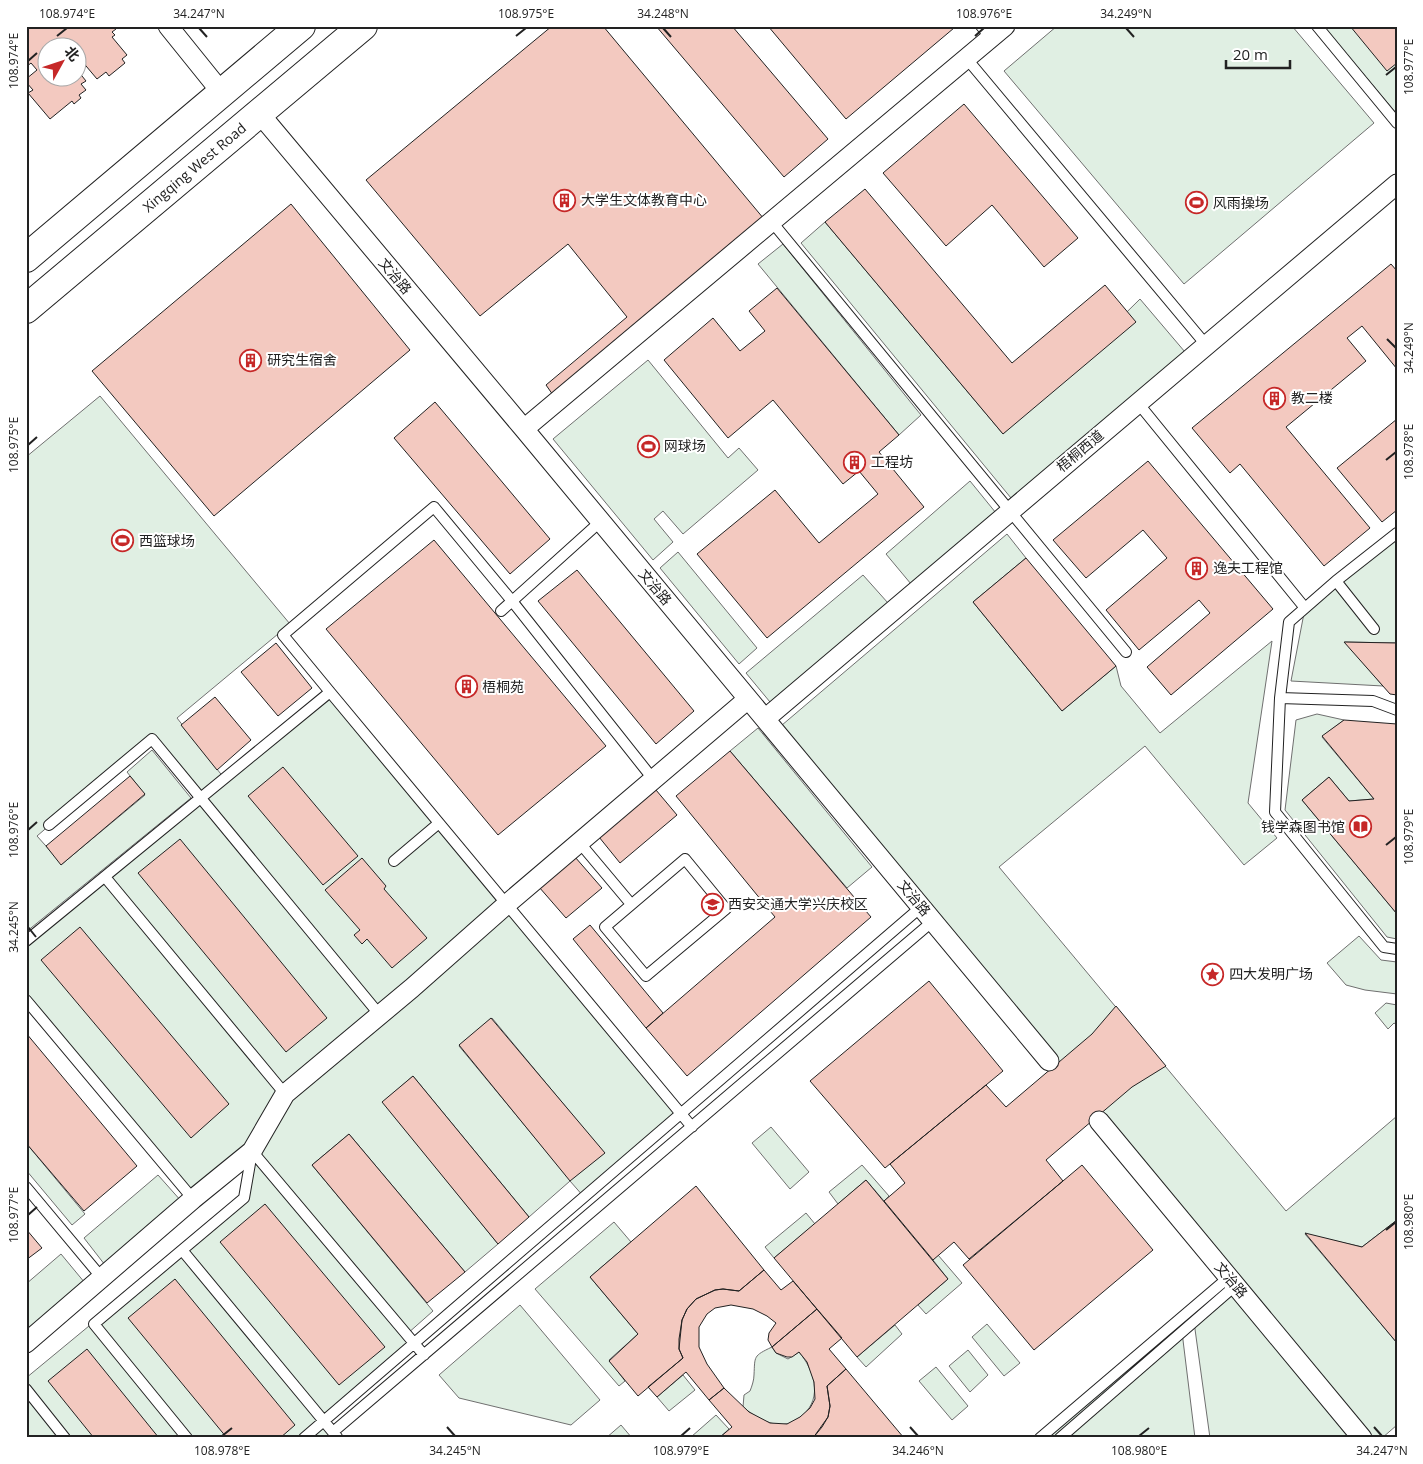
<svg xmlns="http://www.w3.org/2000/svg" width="1423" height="1464" font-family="'Open Sans','Noto Sans SC',sans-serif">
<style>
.green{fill:#e0efe3;stroke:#6f6f6f;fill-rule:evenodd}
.building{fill:#f3c9c0;stroke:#222}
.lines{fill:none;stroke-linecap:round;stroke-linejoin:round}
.lane-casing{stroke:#222;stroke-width:12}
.street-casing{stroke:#222;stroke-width:21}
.secondary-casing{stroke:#222;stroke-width:30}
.lane{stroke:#fff;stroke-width:10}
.street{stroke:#fff;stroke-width:19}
.secondary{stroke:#fff;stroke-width:28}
.ticks{fill:none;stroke:#222;stroke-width:2}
.labels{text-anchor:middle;stroke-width:4;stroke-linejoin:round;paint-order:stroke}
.street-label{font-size:14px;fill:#222;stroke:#fff}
.poi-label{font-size:14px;fill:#222;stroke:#fff;text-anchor:start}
.neatline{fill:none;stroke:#222;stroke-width:2}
.ticks-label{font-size:12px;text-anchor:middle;fill:#222}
</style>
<rect width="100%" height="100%" fill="#fff"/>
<!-- green -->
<path class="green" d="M1057,26H1292L1374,123L1184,284L1004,71Z
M1323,26H1397V114Z
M825,222L1003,434L1140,299L1185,352L1011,498L801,243Z
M783,244L921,415L899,435L758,264Z
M648,360L728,458L739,448L758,470L683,534L663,511L654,519L673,542L653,560L553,439Z
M100,396L290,624L177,718L224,778L330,692L680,1114L584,1197L570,1181L529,1217L413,1076L383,1102L498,1244L465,1272L349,1134L312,1165L433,1311L407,1334L414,1343L324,1421L338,1438H26V1378L244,1198L252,1152L193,1199L26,1000V941L204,795L155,735L37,836L62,864L145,795L127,772L152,750L191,798L26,932V457ZM492,1018L604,1153L570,1180L459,1046Z
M970,481L996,513L911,584L886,554Z
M1397,532V643L1345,642L1383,686L1291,681L1305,608Z
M1007,534L1026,558L973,602L1062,711L1116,666L1121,686L1160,733L1272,641L1248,803L1277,838L1244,865L1145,746L999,867L1286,1211L1397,1116V1220L1362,1247L1305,1234L1397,1343V1425L1382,1438H1210L1194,1322L1182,1332L1195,1438H1040L1228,1278L775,731Z
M678,552L757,648L739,664L660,568Z
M863,575L888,603L770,702L746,673Z
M1317,714L1344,720L1322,737L1374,799L1349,801L1329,777L1302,800L1397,914V939L1387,937L1285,810L1296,720Z
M758,728L872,867L847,888L730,751Z
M1359,936L1381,960L1397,962V994L1365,990L1346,985L1327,963Z
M1386,1003L1397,1005V1025L1394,1023L1388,1029L1375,1013Z
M771,1127L809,1172L790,1189L752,1143Z
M26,1143L85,1214L72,1225L26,1170Z
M862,1165L889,1196L884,1201L866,1180L838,1204L829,1192Z
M158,1175L182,1202L105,1265L84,1238Z
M806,1213L815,1224L774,1258L765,1247Z
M614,1222L631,1242L590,1277L638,1334L609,1360L625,1381L619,1386L535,1289Z
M61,1254L85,1283L26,1333V1284Z
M938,1255L962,1283L926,1314L918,1305L948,1279L933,1260Z
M520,1305L600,1400L571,1425L459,1398L439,1375Z
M987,1324L1020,1363L1004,1376L972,1337Z
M895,1325L902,1334L866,1367L857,1357Z
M772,1347L776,1353L788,1359L799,1352C814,1370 823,1397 803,1415C799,1418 792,1424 786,1424C771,1427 754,1416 743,1407L744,1395L750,1391C752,1386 754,1380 754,1375C755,1356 753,1356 772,1347Z
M968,1350L988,1375L970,1392L949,1366Z
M936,1367L968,1406L952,1420L919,1381Z
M683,1375L695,1390L669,1411L657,1397Z
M716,1415L729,1429L719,1438H692L691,1437Z
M621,1425L632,1438H606Z"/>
<!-- building -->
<path class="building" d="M26,26H114L116,29L112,32L115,35L112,37L127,55L122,59L125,63L109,76L106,72L97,79L81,60L78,63V48H48V78H78V71L86,81L81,84L86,90L79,95L81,98L74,104L72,101L50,119L28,93L33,90L26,82V79L37,70L31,63L26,67Z
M552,26H603L764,219L553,395L546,385L627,317L568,244L480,316L366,180Z
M656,26H732L828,139L784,177Z
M768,26H953L954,28L846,119Z
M1350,26H1397V63L1387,71Z
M964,104L1078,238L1044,267L992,205L946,246L883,173Z
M865,189L1012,363L1105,285L1136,322L1003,434L825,222Z
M291,204L410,350L214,516L92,371Z
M1391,264L1397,271V369L1362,326L1347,338L1366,361L1286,427L1370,528L1324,566L1240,464L1230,473L1192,428Z
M777,288L899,435L879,452L924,507L767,638L697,554L775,490L819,543L878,494L859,471L843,484L773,400L728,438L664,360L713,318L740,351L765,331L749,311Z
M435,402L550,539L510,574L394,438Z
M1397,419V510L1382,522L1337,468Z
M1148,461L1273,609L1171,695L1147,667L1210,613L1199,600L1139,650L1106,610L1167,558L1143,530L1086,578L1053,540Z
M434,540L606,746L498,835L326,629Z
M1026,558L1116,666L1062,711L973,602Z
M577,570L694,711L656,744L538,601Z
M1344,642L1397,643V695L1390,694Z
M276,643L312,688L278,716L241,672Z
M215,697L251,740L217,770L181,725Z
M1344,720L1397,724V914L1302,800L1329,777L1349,801L1374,799L1322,736Z
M730,751L871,917L687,1076L646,1028L775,917L676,796Z
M283,767L358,856L323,885L248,796Z
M130,776L145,794L61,865L46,846Z
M656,790L677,815L620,863L599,837Z
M180,839L327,1018L286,1052L138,873Z
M575,857L602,888L566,918L539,887Z
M362,858L386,886L384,889L427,938L392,968L367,939L362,944L354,935L360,930L325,890Z
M590,925L663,1013L646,1028L573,939Z
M80,927L229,1104L191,1138L41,960Z
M929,981L1003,1071L885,1168L810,1081Z
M1116,1006L1166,1066L1132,1087L1046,1160L1063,1181L969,1259L954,1242L933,1260L884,1201L905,1183L890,1164L986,1085L1006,1107L1092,1034Z
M491,1018L605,1153L570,1181L459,1045Z
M26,1033L137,1166L84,1211L26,1143Z
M413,1076L529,1217L498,1244L382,1102Z
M349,1134L465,1272L427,1303L312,1165Z
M1082,1165L1153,1250L1034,1350L963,1265Z
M866,1180L948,1279L857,1357L774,1258Z
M696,1186L764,1270L739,1291L723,1289L715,1290L696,1299L687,1309L682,1320L679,1349L683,1358L638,1396L609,1361L638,1334L590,1277Z
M265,1204L385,1347L339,1385L220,1242Z
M1397,1220V1343L1305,1233L1362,1247Z
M26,1229L42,1248L26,1260Z
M764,1270L781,1290L793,1281L817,1309L772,1347L768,1340L769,1333L776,1323L767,1316L753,1309L731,1305L715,1308L707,1314L699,1327V1347L707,1364L724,1388L709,1400L686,1372L657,1397L648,1387L683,1358L679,1349V1339L682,1320L687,1309L696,1299L715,1290L723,1289L739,1291Z
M175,1279L295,1425L280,1438H227L128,1318Z
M817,1309L842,1338L829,1349L846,1369L827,1386L830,1406L828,1417L822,1427L813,1438H748L746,1435L743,1438H719L732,1427L709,1400L724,1388L749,1412L770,1423L787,1424L800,1417L810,1408L815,1399L814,1382L807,1362L799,1352L792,1357H787L776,1353L772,1347Z
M87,1349L159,1438H94L48,1381Z
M846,1369L904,1438H813L828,1417L830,1406L827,1386Z"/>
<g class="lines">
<defs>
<path id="lane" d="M981,26L991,38
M1317,26L1397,123
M967,59L1207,346
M772,222L1126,652
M1138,403L1305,608
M1397,533L1336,581L1289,622L1280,698L1275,812L1384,947L1397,949
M1336,581L1374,629
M501,611L601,521
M330,692L283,635L434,507L512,601L653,779
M1280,698L1373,701L1397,710
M49,825L152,739L379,1014
M579,842L631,904
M685,859L726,909L646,976L605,927Z
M394,861L439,823
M105,877L285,1094
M26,941L330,692L692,1127
M26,1000L193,1199
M252,1151L424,1355
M26,1187L102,1278
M182,1250L337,1437
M26,1389L65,1438
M333,1432L933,921
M187,1438L94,1324L244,1198L252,1152
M304,1438L921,907
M1040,1438L1229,1277
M1060,1438L1236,1285"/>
<path id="street" d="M168,26L222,93
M260,114L524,429L1049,1061
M524,429L1005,26
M765,719L1397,184
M1099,1121L1362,1438
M26,1343L193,1199L252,1151L285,1094L412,988L507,904L748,699"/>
<g id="secondary">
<path d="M26,258L301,26"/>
<path id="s1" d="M26,309L363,26"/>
</g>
</defs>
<!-- lane casing -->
<use href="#lane" class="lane-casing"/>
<!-- street casing -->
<use href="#street" class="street-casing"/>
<!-- secondary casing -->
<use href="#secondary" class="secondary-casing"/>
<!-- lane -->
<use href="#lane" class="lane"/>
<!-- street -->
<use href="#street" class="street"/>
<!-- secondary -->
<use href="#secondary" class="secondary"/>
</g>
<!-- ticks -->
<path class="ticks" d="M199,28L207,37M663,28L671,37M1126,28L1134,37M57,36L67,28M516,36L526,28M975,36L984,28M28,61L37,53M1386,75L1396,67M1387,339L1396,348M28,445L37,437M1386,460L1396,452M28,830L37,822M1386,845L1396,837M28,927L36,937M28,1215L37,1207M1386,1230L1396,1222M447,1427L455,1436M910,1427L918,1436M1374,1427L1382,1436M222,1436L232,1428M681,1436L690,1428M1139,1436L1149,1428"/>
<!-- icons -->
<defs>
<symbol id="building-ring" viewBox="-11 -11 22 22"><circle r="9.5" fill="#fff" stroke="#c62828" stroke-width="1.5"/><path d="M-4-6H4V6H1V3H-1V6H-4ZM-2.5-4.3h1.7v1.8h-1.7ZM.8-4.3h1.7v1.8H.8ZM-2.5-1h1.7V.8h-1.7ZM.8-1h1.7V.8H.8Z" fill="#c62828"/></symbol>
<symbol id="stadium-ring" viewBox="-11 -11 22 22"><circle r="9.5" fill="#fff" stroke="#c62828" stroke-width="1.5"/><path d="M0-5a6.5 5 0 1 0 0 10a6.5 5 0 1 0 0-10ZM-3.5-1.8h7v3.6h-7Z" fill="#c62828"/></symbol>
<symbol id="library-ring" viewBox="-11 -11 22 22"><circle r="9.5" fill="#fff" stroke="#c62828" stroke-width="1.5"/><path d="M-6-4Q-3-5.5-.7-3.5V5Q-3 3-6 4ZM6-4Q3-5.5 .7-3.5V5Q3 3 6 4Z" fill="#c62828"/></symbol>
<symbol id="university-ring" viewBox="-11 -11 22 22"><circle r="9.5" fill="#fff" stroke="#c62828" stroke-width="1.5"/><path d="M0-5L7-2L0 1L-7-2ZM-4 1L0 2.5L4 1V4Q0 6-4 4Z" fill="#c62828"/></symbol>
<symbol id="sight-ring" viewBox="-11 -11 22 22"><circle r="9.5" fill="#fff" stroke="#c62828" stroke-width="1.5"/><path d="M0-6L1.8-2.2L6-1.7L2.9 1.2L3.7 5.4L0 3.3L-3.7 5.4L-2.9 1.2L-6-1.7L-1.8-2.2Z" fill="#c62828"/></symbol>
</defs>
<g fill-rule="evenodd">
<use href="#building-ring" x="552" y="188" width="25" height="25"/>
<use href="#stadium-ring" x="1184" y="190" width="25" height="25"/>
<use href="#building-ring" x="238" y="348" width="25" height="25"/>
<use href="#building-ring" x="1262" y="386" width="25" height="25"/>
<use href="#stadium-ring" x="636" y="434" width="25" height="25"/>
<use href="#building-ring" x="842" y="450" width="25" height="25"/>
<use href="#stadium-ring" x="110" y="528" width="25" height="25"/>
<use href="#building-ring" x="1184" y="556" width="25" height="25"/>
<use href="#building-ring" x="454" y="674" width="25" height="25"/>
<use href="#library-ring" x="1348" y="814" width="25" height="25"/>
<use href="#university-ring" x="700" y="892" width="25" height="25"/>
<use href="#sight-ring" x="1200" y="962" width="25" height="25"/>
</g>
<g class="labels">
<!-- street labels -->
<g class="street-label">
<text dy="5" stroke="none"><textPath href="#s1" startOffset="220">Xingqing West Road</textPath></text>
<text transform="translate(395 276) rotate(50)" y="5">文治路</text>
<text transform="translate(1080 451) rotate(-40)" y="5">梧桐西道</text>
<text transform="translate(655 587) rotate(50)" y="5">文治路</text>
<text transform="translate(914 898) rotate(50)" y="5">文治路</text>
<text transform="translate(1231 1280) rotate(50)" y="5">文治路</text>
</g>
<!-- poi labels -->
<g class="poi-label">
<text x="581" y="205">大学生文体教育中心</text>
<text x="1213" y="208">风雨操场</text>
<text x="267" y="365">研究生宿舍</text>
<text x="1291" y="403">教二楼</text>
<text x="664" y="451">网球场</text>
<text x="871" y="467">工程坊</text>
<text x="139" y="546">西篮球场</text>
<text x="1213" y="573">逸夫工程馆</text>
<text x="482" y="692">梧桐苑</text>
<text x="1345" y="832" text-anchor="end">钱学森图书馆</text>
<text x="728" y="909">西安交通大学兴庆校区</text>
<text x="1229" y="979">四大发明广场</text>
</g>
</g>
<!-- border -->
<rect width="1423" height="1464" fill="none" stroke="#ffffff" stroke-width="55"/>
<!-- north arrow -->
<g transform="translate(62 62) rotate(50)"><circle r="24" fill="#ffffff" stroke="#a7a7a7"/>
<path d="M0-4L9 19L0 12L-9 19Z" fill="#c62828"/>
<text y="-8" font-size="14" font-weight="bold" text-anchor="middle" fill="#222222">北</text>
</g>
<!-- scale -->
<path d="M1226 60v8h64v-8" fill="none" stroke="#222222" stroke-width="2.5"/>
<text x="1233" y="60" font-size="15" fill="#222222" stroke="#ffffff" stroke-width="4" paint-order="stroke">20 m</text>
<rect x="28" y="28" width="1368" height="1408" class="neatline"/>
<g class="ticks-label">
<text x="67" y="18">108.974°E</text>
<text x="199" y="18">34.247°N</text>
<text x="526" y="18">108.975°E</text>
<text x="663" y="18">34.248°N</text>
<text x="984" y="18">108.976°E</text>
<text x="1126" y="18">34.249°N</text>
<text transform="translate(14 61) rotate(-90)" y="4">108.974°E</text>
<text transform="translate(1409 67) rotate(-90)" y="4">108.977°E</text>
<text transform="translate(1409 348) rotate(-90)" y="4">34.249°N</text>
<text transform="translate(14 445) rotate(-90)" y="4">108.975°E</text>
<text transform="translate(1409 452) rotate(-90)" y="4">108.978°E</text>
<text transform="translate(14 830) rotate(-90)" y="4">108.976°E</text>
<text transform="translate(1409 837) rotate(-90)" y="4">108.979°E</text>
<text transform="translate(14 927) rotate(-90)" y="4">34.245°N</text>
<text transform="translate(14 1215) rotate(-90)" y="4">108.977°E</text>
<text transform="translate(1409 1222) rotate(-90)" y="4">108.980°E</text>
<text x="222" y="1455">108.978°E</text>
<text x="455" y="1455">34.245°N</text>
<text x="681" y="1455">108.979°E</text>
<text x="918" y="1455">34.246°N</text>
<text x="1139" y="1455">108.980°E</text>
<text x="1382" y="1455">34.247°N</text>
</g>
</svg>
